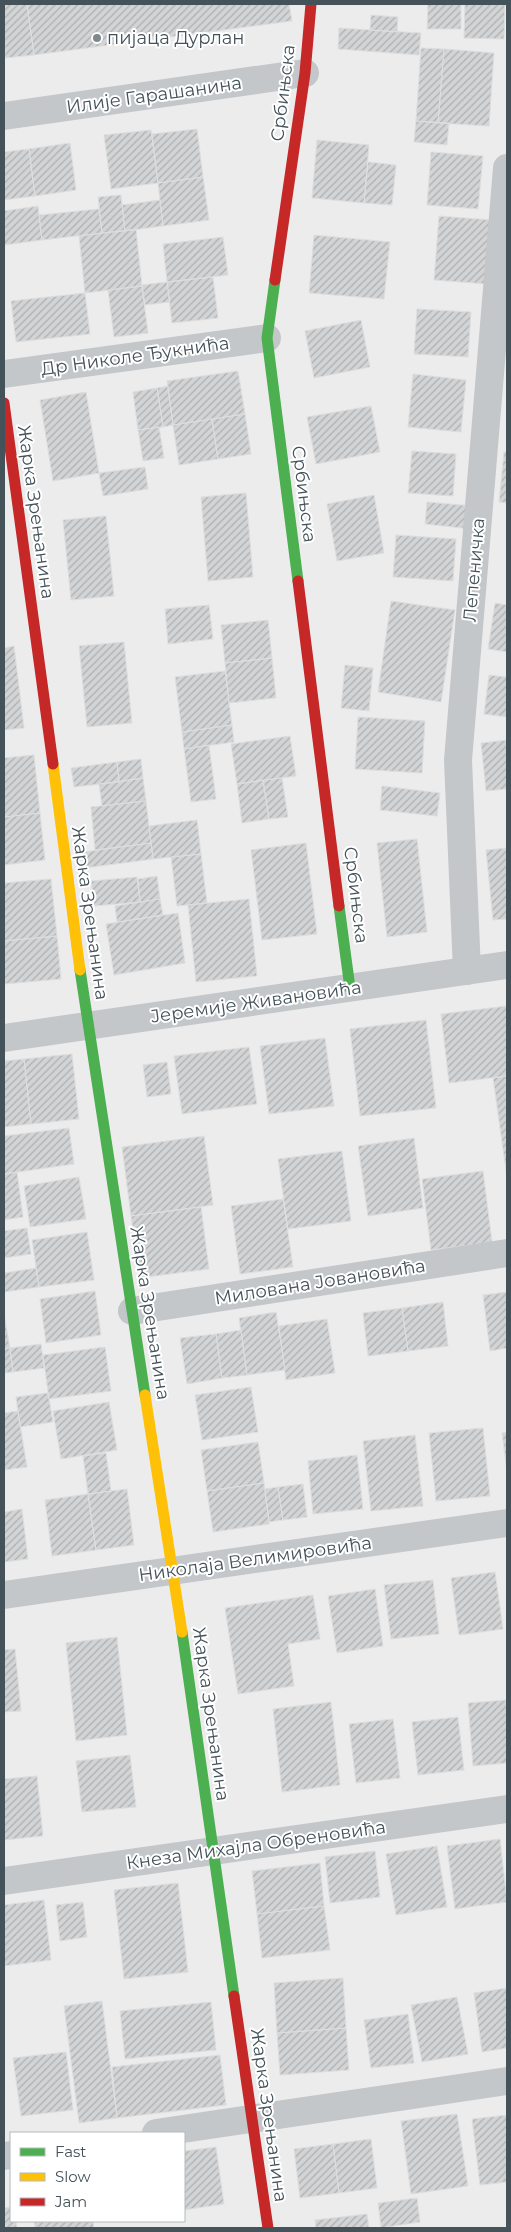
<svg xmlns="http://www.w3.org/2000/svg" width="511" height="2232" font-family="Montserrat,sans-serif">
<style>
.building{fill:url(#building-hatch);stroke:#dededf}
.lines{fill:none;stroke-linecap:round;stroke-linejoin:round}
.street{stroke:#c3c7c9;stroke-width:28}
.fast{stroke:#4caf50;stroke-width:11}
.slow{stroke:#ffc107;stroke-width:11}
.jam{stroke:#c62828;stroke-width:11}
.poi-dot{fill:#7f888c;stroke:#fff;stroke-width:2}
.labels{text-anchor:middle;stroke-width:4;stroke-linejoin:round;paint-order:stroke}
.poi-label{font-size:18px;fill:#445259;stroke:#fff;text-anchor:start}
.street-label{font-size:18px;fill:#445259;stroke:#fff}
</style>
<defs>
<pattern id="building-hatch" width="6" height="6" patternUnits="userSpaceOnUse" patternTransform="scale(1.25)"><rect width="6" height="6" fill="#d3d4d5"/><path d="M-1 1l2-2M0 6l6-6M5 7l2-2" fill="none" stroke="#adafb0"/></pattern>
</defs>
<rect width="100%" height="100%" fill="#edecec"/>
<!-- building -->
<path class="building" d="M4,4H27L34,55L5,58Z
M27,4H289L292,21L34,55Z
M428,4H461V29H427Z
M465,4H505L504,39L464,38Z
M371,15L398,17L397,32L370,30Z
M339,28L421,33L419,55L338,49Z
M421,48L444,49L438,123L416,121Z
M444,49L494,53L489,126L438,123Z
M416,121L449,123L447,145L414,142Z
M197,129L203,177L158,183L152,134Z
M151,130L158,183L111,189L104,135Z
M317,140L369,145L364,203L312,198Z
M70,143L76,190L35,196L29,149Z
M29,149L35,196L4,200V152Z
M431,152L483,156L478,209L427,205Z
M368,162L396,165L392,205L364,203Z
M203,177L209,220L163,226L158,183Z
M121,195L125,231L102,233L98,197Z
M160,200L163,226L125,231L122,205Z
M38,206L42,240L4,245V211Z
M99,209L102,233L42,240L39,215Z
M439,216L492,220L487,284L434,280Z
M136,229L142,286L85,293L79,236Z
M314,235L390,242L384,299L309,293Z
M223,237L228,275L167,282L163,244Z
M213,277L218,318L172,323L167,282Z
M167,282L170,302L145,305L142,285Z
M142,286L148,333L114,337L108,290Z
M85,293L90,334L16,342L11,301Z
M417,309L471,312L468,357L414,354Z
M361,320L370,367L314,378L305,331Z
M238,371L245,414L173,425L167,381Z
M413,374L466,380L461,432L408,427Z
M168,386L173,425L163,427L157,388Z
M157,388L163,427L138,430L133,392Z
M86,392L99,473L53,481L40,400Z
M371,406L380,452L316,464L307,417Z
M245,414L251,454L218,459L212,419Z
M212,419L218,459L179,465L173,425Z
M159,427L164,458L143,461L138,430Z
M412,451L456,454L453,496L408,493Z
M504,452H507V503L499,502Z
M145,467L148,489L103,496L99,473Z
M246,493L253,577L208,581L201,497Z
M374,495L384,553L337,561L327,504Z
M427,502L473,506L471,529L425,524Z
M106,516L114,596L71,600L63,520Z
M396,535L456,539L453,581L393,577Z
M391,601L455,610L441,702L378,692Z
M495,603L507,605V652L488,649Z
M209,605L213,639L168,644L165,609Z
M268,620L272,658L225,663L221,625Z
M124,642L132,723L87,727L79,646Z
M14,646L24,728L4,730V648Z
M272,658L276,698L229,703L225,663Z
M345,665L373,668L369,711L341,708Z
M225,671L232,725L182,732L175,677Z
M489,675L507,677V717L484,714Z
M358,717L425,721L422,773L355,769Z
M232,725L234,742L184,749L182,732Z
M290,736L296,776L237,784L231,744Z
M507,740V789L486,791L481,743Z
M209,745L216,799L191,802L184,749Z
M34,755L40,813L4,817V758Z
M141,759L143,778L119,782L117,762Z
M117,762L119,782L74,787L71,768Z
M143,778L146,801L102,806L99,784Z
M282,778L288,817L269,819L263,780Z
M263,780L269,819L242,823L237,784Z
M382,786L440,793L437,816L380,810Z
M146,801L151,843L95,850L91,807Z
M40,813L45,860L4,865V817Z
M197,820L201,854L153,859L149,826Z
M417,839L427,932L387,937L377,843Z
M151,843L153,859L85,868L83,852Z
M306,843L317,934L262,940L251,850Z
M507,848V919L493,920L486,850Z
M201,854L207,903L177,906L171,857Z
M157,876L160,899L140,902L138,879Z
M137,877L140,902L94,906L91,881Z
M51,879L57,936L4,941V883Z
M160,899L163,915L117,922L115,906Z
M249,899L257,976L196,982L188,905Z
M178,913L185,963L114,975L106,924Z
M57,936L61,979L4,984V941Z
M507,1006V1076L449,1083L441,1014Z
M426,1020L436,1108L360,1116L350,1029Z
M325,1038L334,1106L269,1114L260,1046Z
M249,1047L257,1104L182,1114L174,1056Z
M72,1054L79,1119L31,1124L24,1059Z
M24,1059L31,1124L4,1127V1061Z
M167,1062L171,1094L147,1097L143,1065Z
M507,1076V1178L493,1078Z
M69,1128L74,1164L4,1174V1136Z
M204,1136L213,1205L131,1216L122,1147Z
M414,1138L423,1208L368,1216L358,1146Z
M342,1151L351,1221L288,1229L278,1159Z
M483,1171L492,1242L431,1250L422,1179Z
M17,1172L23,1217L4,1220V1174Z
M79,1177L86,1219L30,1227L24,1186Z
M283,1199L293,1267L240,1274L231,1206Z
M201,1207L209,1269L139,1278L131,1216Z
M27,1228L31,1254L4,1258V1231Z
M87,1232L94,1280L39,1287L32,1240Z
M36,1268L39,1287L4,1292V1273Z
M95,1291L101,1335L46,1343L40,1299Z
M507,1292V1348L490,1351L483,1295Z
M443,1302L448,1346L408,1351L402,1308Z
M402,1308L408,1351L368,1356L363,1313Z
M276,1312L285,1370L247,1375L239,1318Z
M4,1314L10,1348L4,1349Z
M327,1319L335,1373L286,1380L279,1326Z
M241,1330L247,1375L222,1378L216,1334Z
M216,1334L222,1378L187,1384L180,1338Z
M41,1344L44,1368L13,1372L10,1348Z
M105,1347L111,1391L49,1399L43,1355Z
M10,1348L13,1372L4,1373V1349Z
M251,1387L258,1432L202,1440L195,1395Z
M48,1393L53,1422L20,1427L16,1397Z
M109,1402L117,1450L61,1459L53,1411Z
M18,1411L27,1467L4,1470V1413Z
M483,1428L490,1496L436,1501L429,1433Z
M507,1432V1472L502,1433Z
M415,1435L423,1506L371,1511L363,1441Z
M258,1442L264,1483L207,1491L201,1450Z
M106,1453L111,1491L88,1494L83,1456Z
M357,1455L363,1509L313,1514L308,1461Z
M264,1483L269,1524L213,1532L207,1491Z
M303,1484L307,1517L283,1520L278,1487Z
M278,1487L283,1520L269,1522L265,1489Z
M127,1489L134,1545L96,1550L88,1494Z
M88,1494L96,1550L52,1556L45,1500Z
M22,1509L28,1559L4,1562V1512Z
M495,1572L503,1629L459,1635L451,1578Z
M433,1580L439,1634L391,1639L384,1585Z
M375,1589L383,1646L337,1653L328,1596Z
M313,1595L320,1639L288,1644L294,1686L238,1694L225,1608Z
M117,1637L127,1735L76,1741L66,1643Z
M15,1649L21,1711L4,1712V1650Z
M507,1700V1763L473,1766L468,1703Z
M331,1702L340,1785L282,1792L273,1709Z
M458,1717L464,1770L418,1775L412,1722Z
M393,1719L400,1778L356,1783L349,1724Z
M130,1755L136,1807L82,1812L76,1761Z
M37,1776L43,1836L4,1840V1779Z
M500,1839L507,1902L455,1909L447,1846Z
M437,1846L447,1907L396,1915L386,1854Z
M375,1851L380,1897L330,1903L325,1857Z
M320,1863L324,1906L257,1914L252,1871Z
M178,1883L188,1972L124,1979L114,1890Z
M44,1900L51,1960L4,1966V1905Z
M83,1902L87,1937L60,1941L56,1905Z
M324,1906L330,1950L262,1958L257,1914Z
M343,1978L346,2028L277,2033L274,1983Z
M507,1988V2048L482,2052L474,1993Z
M457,1997L468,2054L422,2062L411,2005Z
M102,2001L117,2118L79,2123L64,2006Z
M211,2002L216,2050L125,2059L120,2011Z
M408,2014L414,2063L371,2068L364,2020Z
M346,2028L349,2070L280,2075L277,2033Z
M66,2052L73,2110L21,2116L13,2058Z
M220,2055L226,2105L117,2118L112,2067Z
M457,2114L468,2186L411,2194L401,2121Z
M507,2115V2182L480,2185L472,2119Z
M371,2139L377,2188L339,2193L333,2144Z
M333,2144L339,2193L300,2198L294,2149Z
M216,2147L224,2204L184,2210V2151Z
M417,2198L420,2222L381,2228L378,2203Z
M11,2207V2221H16L17,2228H4V2208Z
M367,2214L369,2228H316L315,2220Z
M34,2221H93L94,2228H35Z"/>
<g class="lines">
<!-- street -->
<path class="street" d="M4,116L305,73
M4,374L267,338
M467,971L458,760L507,168
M4,1038L507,965
M132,1311L507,1253
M4,1595L507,1523
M4,1881L507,1809
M156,2133L507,2081
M4,2156L11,2155"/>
<!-- fast -->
<path class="fast" d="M275,280L267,338L298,581
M339,906L350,988
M80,970L145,1395
M182,1632L234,1996"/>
<!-- slow -->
<path class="slow" d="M53,764L80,970
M145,1395L182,1632"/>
<!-- jam -->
<path class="jam" d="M275,280L305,73L311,4
M4,403L53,764
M298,581L339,906
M234,1996L268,2228"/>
</g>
<!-- markers -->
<circle class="poi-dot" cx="97" cy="38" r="5"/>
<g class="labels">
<!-- poi labels -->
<g class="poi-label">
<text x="107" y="44">пијаца Дурлан</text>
</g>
<!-- street labels -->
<g class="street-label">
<text transform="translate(283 93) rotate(-83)" y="6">Србињска</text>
<text transform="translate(154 95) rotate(-8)" y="6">Илије Гарашанина</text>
<text transform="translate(135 356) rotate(-8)" y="6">Др Николе Ђукнића</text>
<text transform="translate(304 494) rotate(83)" y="6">Србињска</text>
<text transform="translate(36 512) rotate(82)" y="6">Жарка Зрењанина</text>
<text transform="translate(474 570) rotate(-85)" y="6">Лепеничка</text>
<text transform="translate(356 895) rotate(83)" y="6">Србињска</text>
<text transform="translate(90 913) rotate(82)" y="6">Жарка Зрењанина</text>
<text transform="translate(256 1002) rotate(-8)" y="6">Јеремије Живановића</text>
<text transform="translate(320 1282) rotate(-9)" y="6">Милована Јовановића</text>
<text transform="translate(150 1313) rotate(81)" y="6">Жарка Зрењанина</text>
<text transform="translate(255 1559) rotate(-8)" y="6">Николаја Велимировића</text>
<text transform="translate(211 1714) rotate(82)" y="6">Жарка Зрењанина</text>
<text transform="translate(256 1845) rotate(-8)" y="6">Кнеза Михајла Обреновића</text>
<text transform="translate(269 2115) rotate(82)" y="6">Жарка Зрењанина</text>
</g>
</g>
<!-- border -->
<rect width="511" height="2232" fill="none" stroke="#445259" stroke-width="10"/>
<!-- legend -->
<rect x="10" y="2132" width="175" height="90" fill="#ffffff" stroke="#b4babd"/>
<rect x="20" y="2148" width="25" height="8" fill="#4caf50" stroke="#b4babd"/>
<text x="55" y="2157" font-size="15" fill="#445259">Fast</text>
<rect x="20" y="2173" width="25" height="8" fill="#ffc107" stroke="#b4babd"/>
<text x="55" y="2182" font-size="15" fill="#445259">Slow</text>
<rect x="20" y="2198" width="25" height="8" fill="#c62828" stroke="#b4babd"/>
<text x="55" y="2207" font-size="15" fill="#445259">Jam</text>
</svg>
